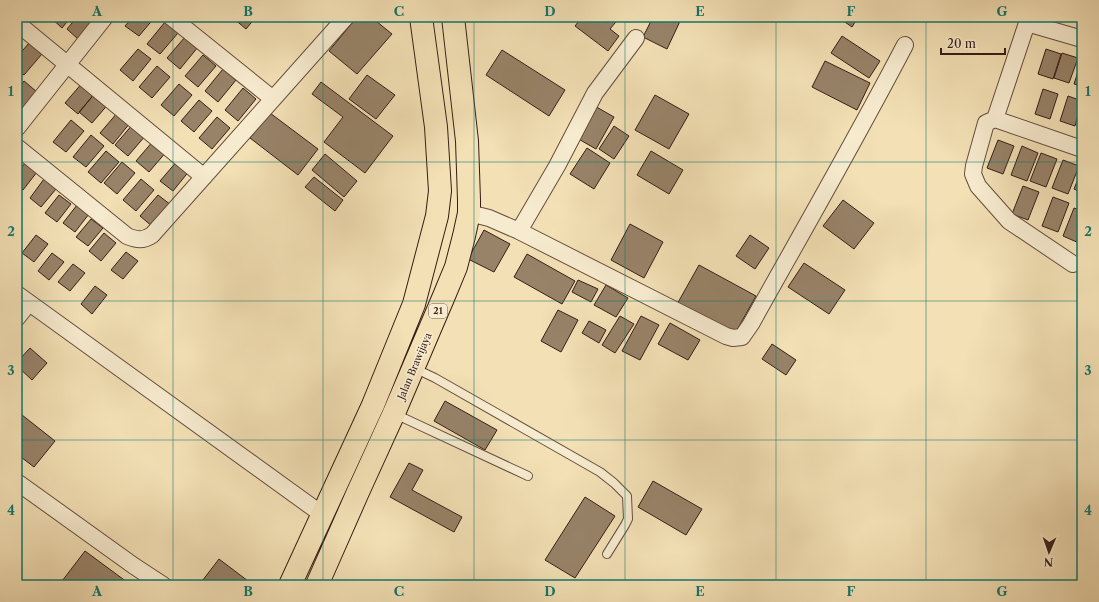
<svg xmlns="http://www.w3.org/2000/svg" width="1099" height="602" font-family="'Libre Caslon Text',serif">
<style>
.building{fill:#988369;stroke:#361e16}
.lines{fill:none;stroke-linecap:round;stroke-linejoin:round}
.lane-casing{stroke:#654e3e;stroke-width:10}
.street-casing{stroke:#654e3e;stroke-width:18}
.highway-casing{stroke:#361e16;stroke-width:24}
.lane{stroke:#f7ebcf;stroke-width:8}
.street{stroke:#f7ebcf;stroke-width:16}
.highway{stroke:#f3e0b5;stroke-width:22}
.grid{fill:none;stroke:#0f766e;stroke-width:1;stroke-opacity:0.55}
.labels{text-anchor:middle;stroke-width:3.5;stroke-linejoin:round;paint-order:stroke}
.shield{fill:#f7ebcf;stroke:#705c4e;stroke-width:1}
.shield-label{font-size:9px;font-weight:bold;fill:#361e16}
.street-label{font-size:10px;fill:#361e16;stroke:#f7ebcf}
.neatline{fill:none;stroke:#0f766e;stroke-width:1.5}
.grid-label{font-size:13px;text-anchor:middle;font-weight:bold;fill:#0f766e}
</style>
<rect width="100%" height="100%" fill="#f3e0b5"/>
<filter id="stains"><feTurbulence type="fractalNoise" baseFrequency=".005" numOctaves="4"/><feColorMatrix values="0 0 0 0 .2 0 0 0 0 .09 0 0 0 0 .02 0 0 0 .5 -.17"/></filter>
<radialGradient id="worn" r=".72"><stop offset=".6" stop-color="#630" stop-opacity="0"/><stop offset="1" stop-color="#630" stop-opacity=".3"/></radialGradient>
<!-- building -->
<path class="building" d="M50,17H71L62,28Z
M77,17H96L79,40L67,29Z
M133,17H155L139,36L125,26Z
M234,17H256L246,29L233,18Z
M357,17H371L392,34L357,74L329,51Z
M582,17H620L610,29L619,36L608,51L575,26Z
M653,17H682L667,49L643,37Z
M844,17H858L852,27L842,20Z
M165,22L178,33L160,54L147,44Z
M842,36L880,61L869,78L831,53Z
M185,37L198,47L180,69L167,58Z
M29,43L42,54L24,75L17,70V57Z
M138,49L151,59L133,81L120,70Z
M1046,49L1061,54L1053,79L1038,74Z
M502,50L565,90L549,116L486,75Z
M1062,53L1078,58L1069,83L1054,78Z
M203,55L216,66L198,87L185,76Z
M1082,59V86L1074,84Z
M825,61L870,83L857,110L812,87Z
M157,66L170,77L152,98L139,87Z
M223,69L236,80L218,102L205,91Z
M367,75L395,95L376,119L349,99Z
M24,81L37,92L20,114L17,112V90Z
M83,82L95,93L78,114L65,103Z
M321,82L393,136L365,173L324,142L343,117L312,94Z
M179,84L192,95L174,116L161,105Z
M243,88L256,99L238,121L225,110Z
M1043,89L1058,94L1050,119L1035,114Z
M97,91L110,102L92,123L79,112Z
M655,95L689,114L669,149L635,130Z
M1068,96L1082,101L1075,126L1060,121Z
M199,100L212,111L194,132L181,121Z
M593,105L614,117L596,149L575,137Z
M118,112L130,123L113,144L100,133Z
M270,113L318,149L298,175L250,138Z
M217,117L230,128L212,149L199,138Z
M71,120L84,131L66,152L53,142Z
M133,124L146,135L128,156L115,145Z
M614,126L629,136L614,159L599,149Z
M91,135L104,146L86,167L73,157Z
M154,140L167,151L149,172L136,161Z
M998,140L1014,146L1003,174L987,168Z
M1022,146L1038,153L1027,181L1011,175Z
M587,148L610,163L594,189L570,174Z
M106,151L119,162L101,183L88,172Z
M651,151L683,170L669,194L637,175Z
M1041,153L1057,159L1046,187L1030,181Z
M325,154L357,181L344,197L312,170Z
M178,160L190,170L173,191L160,181Z
M1063,160L1079,166L1068,194L1052,188Z
M26,162L37,172L23,190L17,185V173Z
M122,162L135,173L117,194L104,183Z
M1082,169V193L1074,189Z
M314,177L343,200L335,211L305,187Z
M44,179L56,189L41,207L30,198Z
M141,179L154,190L136,211L123,200Z
M1023,186L1039,192L1028,220L1012,214Z
M59,195L71,204L57,222L45,213Z
M158,195L171,205L153,227L140,216Z
M1053,197L1069,203L1058,232L1042,226Z
M843,200L874,223L854,249L823,226Z
M77,205L89,214L75,232L63,223Z
M1074,208L1082,211V235L1079,243L1063,236Z
M91,219L103,228L88,246L76,237Z
M630,224L663,242L644,278L611,260Z
M484,230L510,244L494,272L468,259Z
M104,233L116,243L101,261L89,251Z
M36,235L48,244L34,262L22,253Z
M750,235L769,248L755,269L736,256Z
M126,252L138,261L123,279L111,270Z
M52,253L64,262L49,280L38,271Z
M527,254L575,281L562,304L514,277Z
M804,263L845,290L829,314L788,287Z
M73,264L85,273L70,291L58,282Z
M699,265L756,296L733,337L676,306Z
M578,280L598,289L591,302L572,292Z
M606,285L628,298L616,317L594,305Z
M95,286L107,295L92,314L81,304Z
M558,310L578,320L561,352L541,341Z
M620,316L634,324L615,353L602,345Z
M641,316L659,325L640,360L622,351Z
M589,321L606,330L599,343L582,333Z
M670,323L700,340L688,360L658,344Z
M772,344L796,360L786,375L762,359Z
M30,348L47,363L32,380L17,366V362Z
M445,401L497,430L485,450L434,421Z
M17,411L55,441L34,467L17,454Z
M409,463L423,470L412,490L462,517L454,532L390,497Z
M653,481L702,509L686,535L638,507Z
M585,497L615,516L575,578L545,560Z
M85,551L131,585H59Z
M219,559L252,584L251,585H199Z"/>
<g class="lines">
<defs>
<path id="lane" d="M414,368L435,378L600,472L614,483L627,496L628,519L625,525L607,554
M395,414L528,476"/>
<path id="street" d="M171,17L273,99
M17,23L204,177
M1027,23L1082,39
M995,119L1027,23L1026,17
M17,128L105,17
M17,147L127,236C137,240 143,241 152,235L346,17
M469,213L489,218L519,231L726,336L733,338L742,337L751,324C803,231 856,139 905,45
M519,231L557,166L595,93L636,38
M1073,264L1009,221L978,186L973,174L974,166L986,123L995,119L1082,149
M17,294L323,515
M17,318L29,303
M17,482L134,566L163,585"/>
<path id="highway" d="M290,585L373,405L414,304L437,216L440,191L436,127L421,17
M317,585L358,492L394,413L444,296L456,267L464,236L469,213V200L467,141L453,17"/>
</defs>
<!-- lane casing -->
<use href="#lane" class="lane-casing"/>
<!-- street casing -->
<use href="#street" class="street-casing"/>
<!-- highway casing -->
<use href="#highway" class="highway-casing"/>
<!-- lane -->
<use href="#lane" class="lane"/>
<!-- street -->
<use href="#street" class="street"/>
<!-- highway -->
<use href="#highway" class="highway"/>
</g>
<!-- grid -->
<path class="grid" d="M173,17V585M323,17V585M474,17V585M625,17V585M776,17V585M926,17V585M17,162H1082M17,301H1082M17,440H1082"/>
<g class="labels">
<!-- shield labels -->
<rect class="shield" x="429" y="304" width="18" height="14" rx="3"/>
<g class="shield-label">
<text x="438" y="314">21</text>
</g>
<!-- street labels -->
<g class="street-label">
<text transform="translate(414 366) rotate(-67)" y="4">Jalan Brawijaya</text>
</g>
</g>
<!-- margin -->
<rect width="1099" height="602" fill="none" stroke="#f3e0b5" stroke-width="44"/>
<!-- north arrow -->
<g transform="translate(1049 552) rotate(182)" stroke="#f7ebcf" stroke-width="3" paint-order="stroke">
<path d="M0-3L7 15L0 10L-7 15Z" fill="#361e16"/>
<text y="-6" font-size="11" font-weight="bold" text-anchor="middle" fill="#361e16">N</text>
</g>
<!-- scale -->
<path d="M941 48v6h64v-6" fill="none" stroke="#361e16" stroke-width="2"/>
<text x="947" y="48" font-size="12" fill="#361e16" stroke="#f7ebcf" stroke-width="3" paint-order="stroke">20 m</text>
<rect x="22" y="22" width="1055" height="558" class="neatline"/>
<g class="grid-label">
<text x="97" y="16">A</text>
<text x="248" y="16">B</text>
<text x="399" y="16">C</text>
<text x="550" y="16">D</text>
<text x="700" y="16">E</text>
<text x="851" y="16">F</text>
<text x="1002" y="16">G</text>
<text x="11" y="96">1</text>
<text x="1088" y="96">1</text>
<text x="11" y="236">2</text>
<text x="1088" y="236">2</text>
<text x="11" y="375">3</text>
<text x="1088" y="375">3</text>
<text x="11" y="515">4</text>
<text x="1088" y="515">4</text>
<text x="97" y="596">A</text>
<text x="248" y="596">B</text>
<text x="399" y="596">C</text>
<text x="550" y="596">D</text>
<text x="700" y="596">E</text>
<text x="851" y="596">F</text>
<text x="1002" y="596">G</text>
</g>
<rect width="100%" height="100%" filter="url(#stains)"/>
<rect width="100%" height="100%" fill="url(#worn)"/>
</svg>
